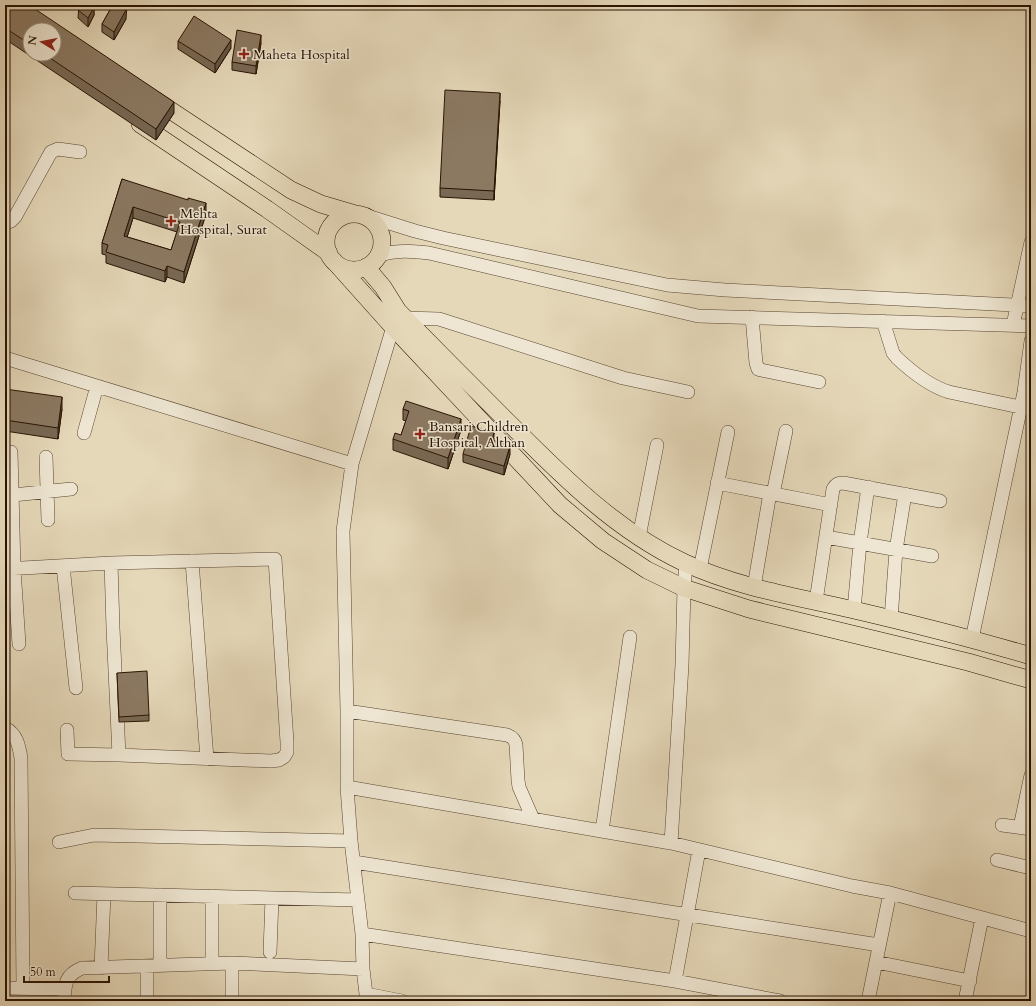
<svg xmlns="http://www.w3.org/2000/svg" width="1036" height="1006" font-family="Cardo,serif">
<style>
.lines{fill:none;stroke-linecap:round;stroke-linejoin:round}
.minor-casing{stroke:#584430;stroke-width:14}
.major-casing{stroke:#291303;stroke-width:18}
.minor{stroke:#eee6d2;stroke-width:13}
.major{stroke:#e5d8b9;stroke-width:17}
.wall{fill:#786854;stroke:#291303;fill-rule:evenodd}
.shaded-wall{fill:#615545;stroke:#291303}
.building{fill:#8b7962;stroke:#291303;fill-rule:evenodd}
.poi-dot{fill:#8f2418;stroke:#eee6d2;stroke-width:1.5}
.labels{text-anchor:middle;stroke-width:3;stroke-linejoin:round;paint-order:stroke}
.poi-label{font-size:14px;fill:#291303;stroke:#eee6d2;text-anchor:start}
</style>
<rect width="100%" height="100%" fill="#e5d8b9"/>
<filter id="stains"><feTurbulence type="fractalNoise" baseFrequency=".005" numOctaves="4"/><feColorMatrix values="0 0 0 0 .2 0 0 0 0 .09 0 0 0 0 .02 0 0 0 .5 -.17"/></filter>
<radialGradient id="worn" r=".72"><stop offset=".6" stop-color="#630" stop-opacity="0"/><stop offset="1" stop-color="#630" stop-opacity=".3"/></radialGradient>
<g class="lines">
<defs>
<path id="minor" d="M364,215L415,231L443,238L667,285L725,290L1031,306
M5,223L11,221L15,217L51,152L58,149L80,152
M379,255C398,250 410,251 429,253L698,316L1031,326
M752,317L756,363L758,369L761,370L819,382
M405,318L439,319L623,378L688,392
M883,321L893,353L897,358C912,372 929,386 949,392L1020,407
M1013,325L1031,242
M5,358L352,464
M84,433L97,386
M11,452L14,569L19,644
M46,457L48,520
M717,483L831,505
M773,494L786,431
M13,495L71,489
M639,537L657,445
M826,537L932,556
M192,561L207,759
M111,563L113,628L119,755
M63,566L76,688
M5,569L111,563L275,559L287,742V752L284,757L279,760L271,761L119,755L68,754L67,730
M700,569L728,432
M754,587L770,493
M816,601L833,489C836,484 838,483 843,483L940,501
M854,610L860,543L868,487
M891,619L896,550L905,494
M972,639L1024,392L1031,341
M347,711L507,735C512,737 515,739 516,745L518,780L519,787L533,819
M5,728C17,734 19,746 21,758L23,988
M347,787L671,843L852,886L890,893L1031,931
M1002,825L1031,829
M1020,827L1031,775
M602,831L630,637
M59,842L94,835L351,841
M671,843L682,665L684,588L686,564
M997,860L1031,868
M354,862L879,945
M75,893L358,900
M362,934L675,981L780,1001
M270,952L272,898
M876,962L970,981
M212,964V896
M147,966V1001
M160,966V895
M101,968L104,894
M675,981L699,850
M5,988L65,989
M366,994L402,1001
M64,1001C65,984 65,975 82,968L232,963L363,969
M232,1001V963
M366,1001V994L363,969L362,934L351,841L347,787V711L343,531L352,464L395,320
M868,1001L890,893
M965,1001L982,918"/>
<path id="major" d="M155,100L291,190L321,204L355,214
M140,124L267,209L329,253
M326 242a28 28 0 1 1 56 0a28 28 0 1 1-56 0Z
M333,260L393,327L560,505L603,541L647,570L684,588L749,609L968,662L1031,680
M366,267L383,287L398,311C433,347 468,382 503,417C558,472 614,530 685,563C739,588 798,597 854,610C914,624 973,639 1031,656"/>
</defs>
<!-- minor casing -->
<use href="#minor" class="minor-casing"/>
<!-- major casing -->
<use href="#major" class="major-casing"/>
<!-- minor -->
<use href="#minor" class="minor"/>
<!-- major -->
<use href="#major" class="major"/>
</g>
<!-- wall -->
<path class="wall" d="M5,5L174,113L156,140L5,39ZM30,30L54,54H30Z
M79,5H94V15L88,27L78,18Z
M111,8L126,19L114,40L102,32V24Z
M178,41L231,48L215,73L178,49Z
M261,43L256,74L232,70V62Z
M500,101L494,200L440,197V188Z
M122,179L206,214L184,283L167,277L165,282L106,263V255L102,254V243ZM133,218L177,232L171,250L127,237Z
M5,389L62,409L58,439L5,431Z
M403,409L461,430L448,469L393,450V439L401,435L406,421L403,420Z
M494,441L510,454L504,475L463,462V454Z
M117,673L149,715V721L119,722Z"/>
<!-- shaded-wall -->
<path class="shaded-wall" d="M94,5V15L88,27V18Z
M127,5L126,19L114,40V32Z
M261,35V43L256,74V66Z
M231,40V48L215,73V64Z
M500,93V101L494,200V191Z
M174,102V113L156,140V129Z
M206,203V214L184,283V272Z
M133,207V218L124,247V236Z
M167,266V277L165,282V271Z
M62,397V409L58,439V428Z
M461,419V430L448,469V458Z
M494,433V441L492,440Z
M510,446V454L504,475V466Z"/>
<!-- building -->
<path class="building" d="M5,5H29L174,102L156,129L44,54H54V30H30V44L5,28Z
M79,5H94V7L88,18L78,10Z
M111,5H127L126,10L114,32L102,24L111,8Z
M194,16L231,40L215,64L178,41Z
M237,30L261,35L256,66L232,62Z
M445,90L500,93L494,191L440,188Z
M122,179L188,200V198L206,203L184,272L167,266L165,271L106,252L108,245L102,243ZM133,207L180,222L171,250L124,236Z
M5,389L62,397L58,428L5,420Z
M406,401L461,419L448,458L393,439L395,433L401,435L409,411L403,409Z
M471,426L494,433L492,440L510,446L504,466L463,454Z
M147,671L149,715L119,717L117,673Z"/>
<!-- markers -->
<g class="poi-dot">
<path d="M242 48h4v4h4v4h-4v4h-4v-4h-4v-4h4z"/>
<path d="M169 215h4v4h4v4h-4v4h-4v-4h-4v-4h4z"/>
<path d="M418 428h4v4h4v4h-4v4h-4v-4h-4v-4h4z"/>
</g>
<g class="labels">
<!-- poi labels -->
<g class="poi-label">
<text x="253" y="59">Maheta Hospital</text>
<text x="180" y="218">Mehta<tspan x="180" dy="16">Hospital, Surat</tspan></text>
<text x="429" y="431">Bansari Children<tspan x="429" dy="16">Hospital, Althan</tspan></text>
</g>
</g>
<!-- margin -->
<rect width="1036" height="1006" fill="none" stroke="#e5d8b9" stroke-width="20"/>
<rect x="6" y="6" width="1024" height="994" fill="none" stroke="#291303" stroke-width="2"/>
<rect x="10" y="10" width="1016" height="986" fill="none" stroke="#291303"/>
<!-- north arrow -->
<g transform="translate(42 42) rotate(280)"><circle r="19" fill="#eee6d2" stroke="#9f927f"/>
<path d="M0-3L7 15L0 10L-7 15Z" fill="#8f2418"/>
<text y="-6" font-size="11" font-weight="bold" text-anchor="middle" fill="#291303">N</text>
</g>
<!-- scale -->
<path d="M24 976v6h85v-6" fill="none" stroke="#291303" stroke-width="2"/>
<text x="30" y="976" font-size="12" fill="#291303" stroke="#eee6d2" stroke-width="3" paint-order="stroke">50 m</text>
<rect width="100%" height="100%" filter="url(#stains)"/>
<rect width="100%" height="100%" fill="url(#worn)"/>
</svg>
